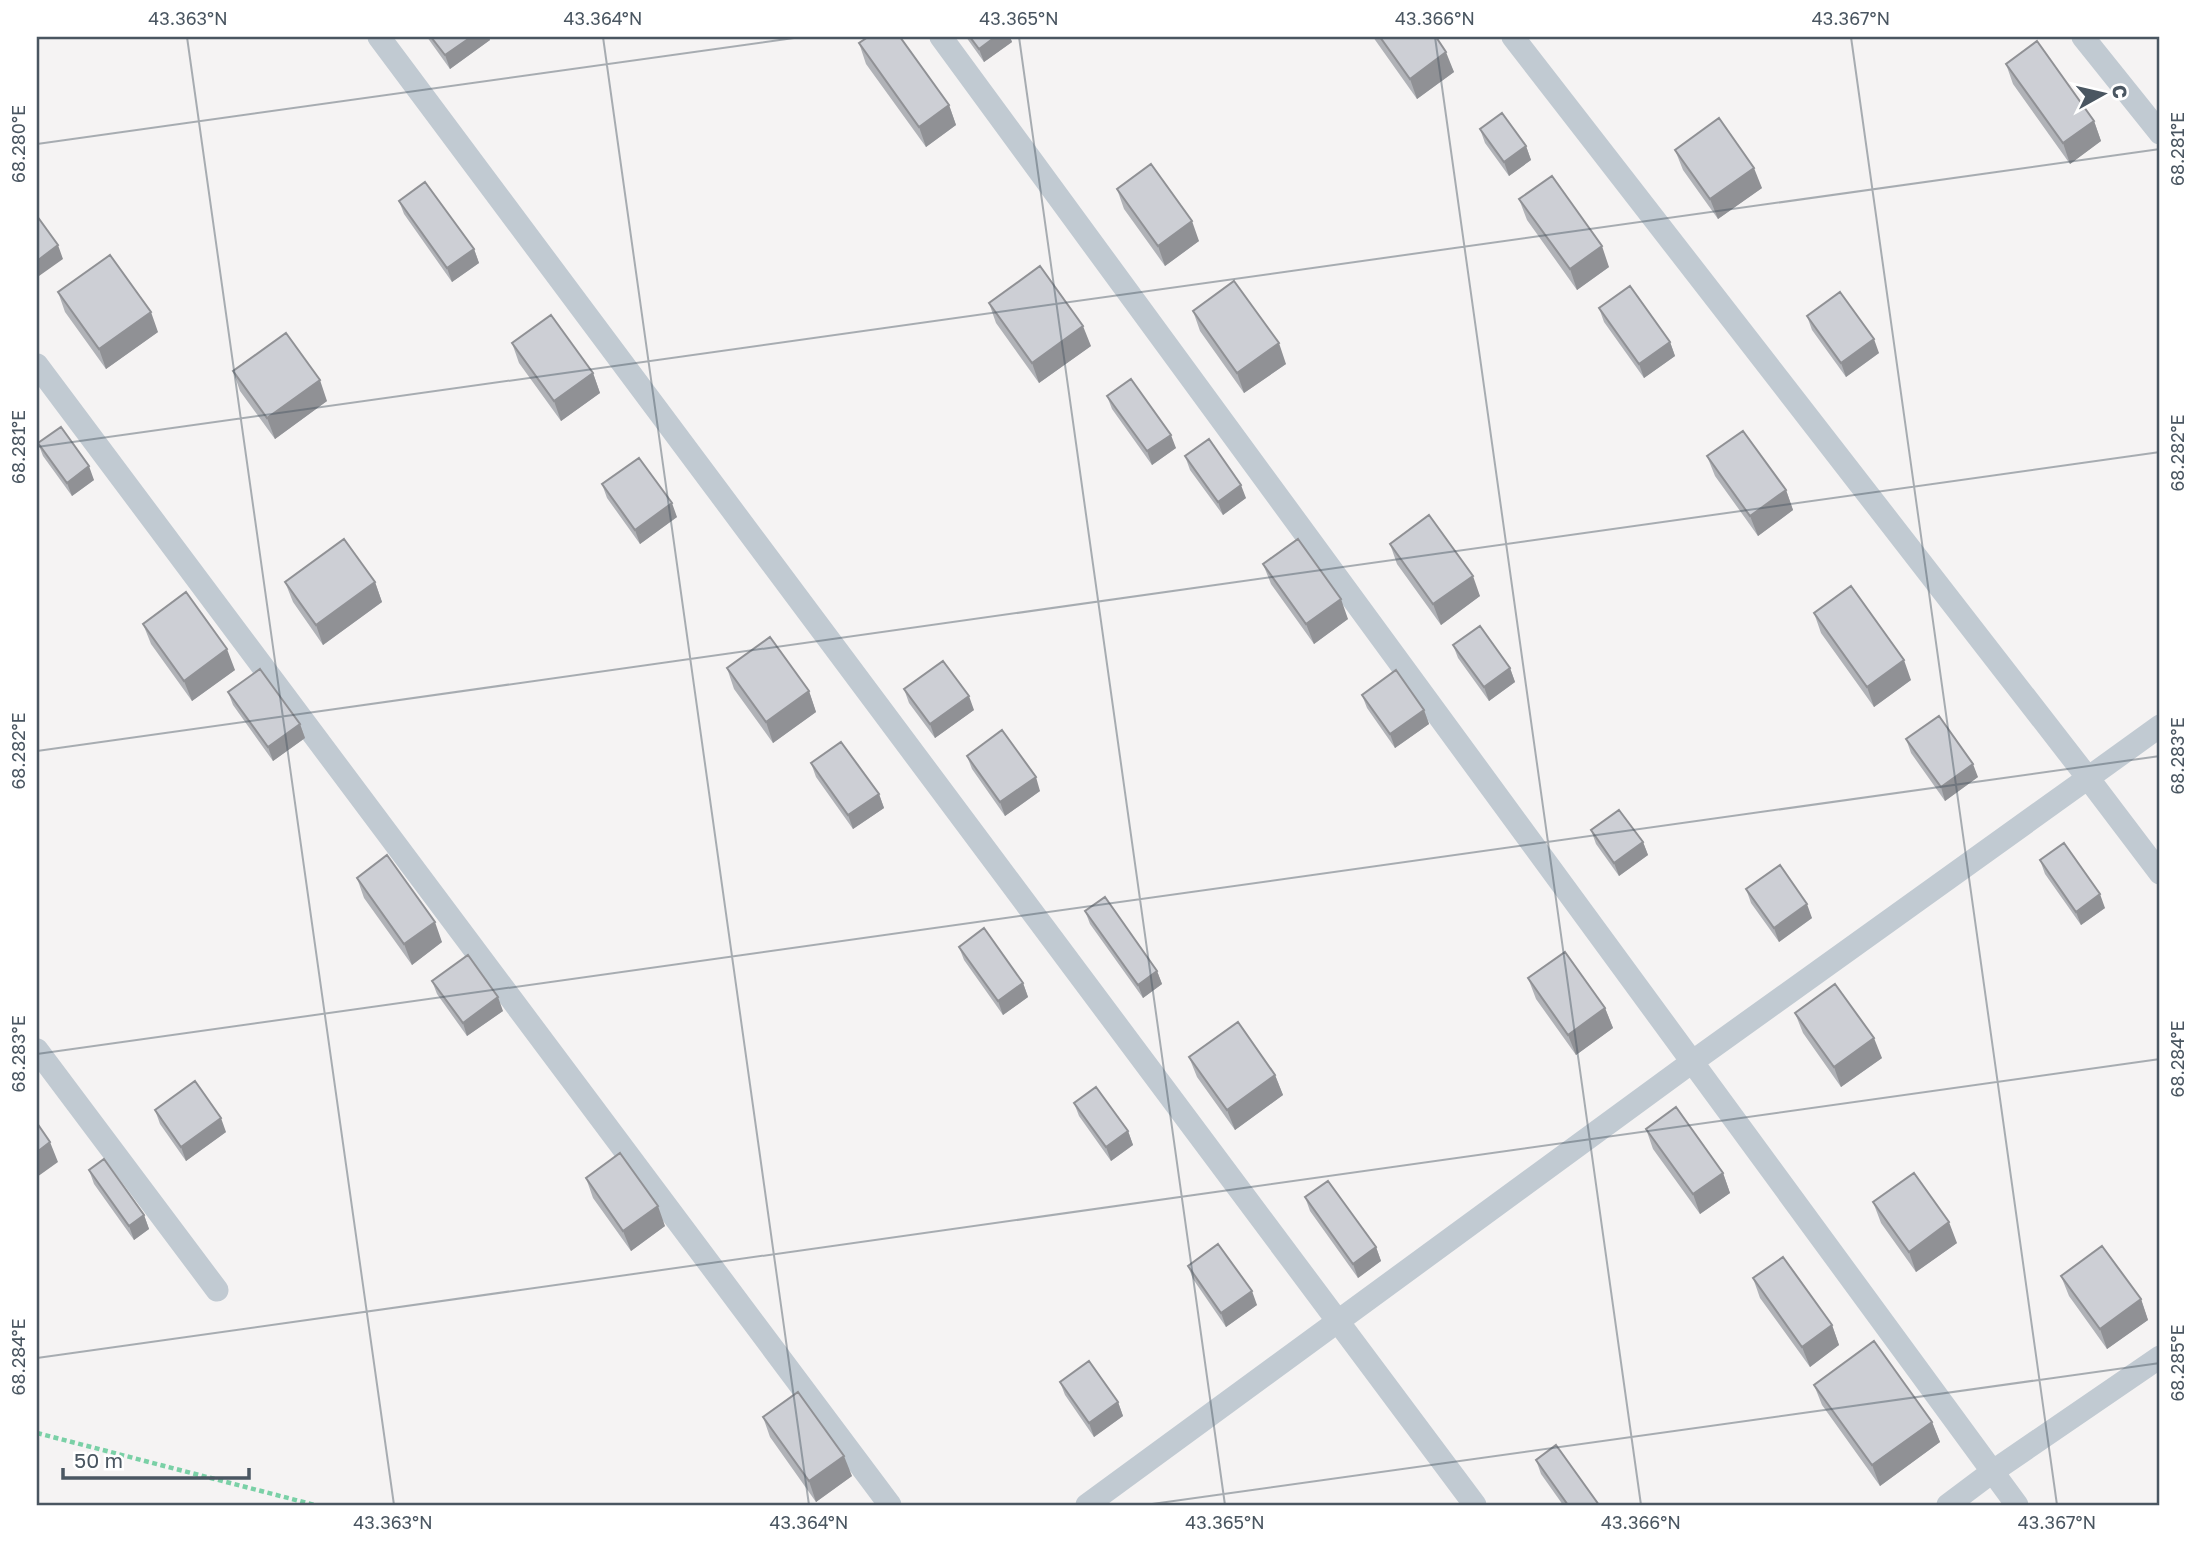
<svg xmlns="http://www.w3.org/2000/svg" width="2197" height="1542" font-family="'Golos Text',sans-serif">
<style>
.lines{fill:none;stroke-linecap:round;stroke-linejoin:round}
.path{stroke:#7ad0a6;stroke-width:4.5;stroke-dasharray:5 3.5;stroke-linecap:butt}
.minor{stroke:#c1cad2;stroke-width:23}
.wall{fill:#b0b2b7}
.shaded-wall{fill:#909195}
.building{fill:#cdcfd5;stroke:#909195;stroke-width:2}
.ticks{fill:none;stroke:#4a5661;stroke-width:2;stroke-opacity:0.45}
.neatline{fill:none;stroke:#4a5661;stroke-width:2.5}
.ticks-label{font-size:18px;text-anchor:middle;fill:#4a5661}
</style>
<rect width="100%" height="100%" fill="#f5f3f3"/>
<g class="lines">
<!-- path -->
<path class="path" d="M37,1433L315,1505"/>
<!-- minor -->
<path class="minor" d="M379,37L1475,1505
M941,37L2017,1505
M2083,37L2160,133
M37,365L890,1505
M2160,726L2088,778L2160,873
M37,1050L217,1290
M1087,1505L1692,1062L2088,778L1513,37
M1948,1505L1992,1472L2160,1357"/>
</g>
<!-- wall -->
<path class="wall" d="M427,37H489L490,40L450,69Z
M966,37H1010L1012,42L984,62Z
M1373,37H1436L1454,72L1417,99Z
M859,43L949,105L956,125L926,147L866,64Z
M2006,64L2094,121L2101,141L2070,164L2013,84Z
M1480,129L1526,146L1531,160L1509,176L1485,143Z
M1675,150L1762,188L1718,219L1683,170Z
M1117,189L1199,241L1165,266L1124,209Z
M1519,199L1609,267L1577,290L1527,220Z
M399,201L474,249L479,263L452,282L404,214Z
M58,292L158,332L106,369L65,312Z
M989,303L1091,346L1039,383L996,323Z
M1599,308L1670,342L1675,356L1644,378L1604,322Z
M1193,311L1286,364L1244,393L1200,331Z
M1807,316L1879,353L1846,377L1812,330Z
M512,343L593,373L600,393L561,421L519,363Z
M233,371L327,401L275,439L240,391Z
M1107,396L1176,448L1152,465L1112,409Z
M38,443L94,480L72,496L43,456Z
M1185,456L1246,498L1223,515L1190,470Z
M1707,456L1786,490L1793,510L1758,536L1715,476Z
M602,484L677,517L640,544L607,498Z
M1390,544L1480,596L1441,625L1397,564Z
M1263,564L1348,619L1314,644L1271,584Z
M285,582H375L382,602L323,645L293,602Z
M1814,613L1911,680L1874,707L1821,633Z
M143,624L235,670L192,701L151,644Z
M1453,645L1510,668L1515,682L1489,701L1458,658Z
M727,668L809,691L816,712L773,743L734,689Z
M904,689L974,710L935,738L909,703Z
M228,692L300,724L305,738L273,761L233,705Z
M1362,695L1424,710L1429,724L1395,748L1367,708Z
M1906,739L1978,777L1945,801L1911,753Z
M967,756L1040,791L1005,816L972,769Z
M811,763L879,794L884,808L853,829L816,777Z
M1591,830L1643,842L1648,855L1619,876L1596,844Z
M2040,860L2105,908L2081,925L2045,874Z
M357,878L442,942L412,965L364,898Z
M1746,889L1812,918L1779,942L1751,903Z
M1085,911L1157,971L1162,984L1143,998L1090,924Z
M959,947L1023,983L1028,997L1003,1015L964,960Z
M1528,978L1605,1008L1613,1028L1576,1055L1536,999Z
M432,981L503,1011L467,1036L437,994Z
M1795,1013L1882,1058L1841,1087L1803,1033Z
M1189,1057L1275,1075L1283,1095L1235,1130L1197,1077Z
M1074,1103L1128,1131L1133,1145L1111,1161L1079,1116Z
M155,1110L226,1132L186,1161L160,1124Z
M1646,1129L1723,1173L1730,1193L1700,1214L1653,1149Z
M89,1170L144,1215L149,1229L134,1240L94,1184Z
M586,1178L665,1226L631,1251L593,1198Z
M1305,1197L1376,1247L1381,1261L1358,1278L1310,1211Z
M1873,1202L1957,1243L1916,1272L1881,1223Z
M1188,1266L1257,1305L1226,1327L1193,1279Z
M2061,1276L2141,1299L2148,1320L2107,1349L2069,1296Z
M1753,1278L1832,1325L1839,1345L1810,1367L1760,1298Z
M1060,1382L1118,1402L1123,1416L1094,1437L1065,1395Z
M1814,1385L1932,1422L1940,1442L1880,1486L1822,1405Z
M763,1417L852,1476L816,1502L770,1437Z
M1536,1460L1599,1505H1563L1541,1474Z"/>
<!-- shaded-wall -->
<path class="shaded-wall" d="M471,37H489L490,40L450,69L445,55Z
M995,37H1010L1012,42L984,62L979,49Z
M1446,52L1454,72L1417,99L1410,79Z
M949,105L956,125L926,147L919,127Z
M2094,121L2101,141L2070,164L2063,143Z
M1526,146L1531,160L1509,176L1504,162Z
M1754,168L1762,188L1718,219L1710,199Z
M1192,221L1199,241L1165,266L1158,246Z
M58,245L63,259L39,276L37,270V261Z
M1602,246L1609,267L1577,290L1570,269Z
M474,249L479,263L452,282L447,268Z
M151,312L158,332L106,369L99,349Z
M1083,326L1091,346L1039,383L1032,363Z
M1874,339L1879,353L1846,377L1841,363Z
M1670,342L1675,356L1644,378L1639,364Z
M1279,343L1286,364L1244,393L1237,373Z
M593,373L600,393L561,421L554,401Z
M320,380L327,401L275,439L267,418Z
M1171,435L1176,448L1152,465L1147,451Z
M89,466L94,480L72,496L67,483Z
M1241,485L1246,498L1223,515L1218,502Z
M1786,490L1793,510L1758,536L1750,516Z
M672,503L677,517L640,544L635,530Z
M1473,576L1480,596L1441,625L1433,604Z
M375,582L382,602L323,645L316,625Z
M1341,599L1348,619L1314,644L1306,624Z
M227,649L235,670L192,701L184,681Z
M1904,660L1911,680L1874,707L1867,687Z
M1510,668L1515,682L1489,701L1484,687Z
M809,691L816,712L773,743L766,722Z
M969,696L974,710L935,738L930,724Z
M1424,710L1429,724L1395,748L1390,734Z
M300,724L305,738L273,761L268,747Z
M1973,764L1978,777L1945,801L1941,787Z
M1036,777L1040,791L1005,816L1000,802Z
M879,794L884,808L853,829L848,815Z
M1643,842L1648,855L1619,876L1614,863Z
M2100,894L2105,908L2081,925L2076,912Z
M1807,904L1812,918L1779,942L1774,928Z
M435,922L442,942L412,965L404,944Z
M1157,971L1162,984L1143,998L1138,985Z
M1023,983L1028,997L1003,1015L998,1001Z
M498,997L503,1011L467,1036L463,1023Z
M1605,1008L1613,1028L1576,1055L1568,1035Z
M1874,1038L1882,1058L1841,1087L1834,1067Z
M1275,1075L1283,1095L1235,1130L1227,1110Z
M221,1118L226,1132L186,1161L181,1147Z
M1128,1131L1133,1145L1111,1161L1106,1147Z
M50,1142L58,1162L37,1177V1152Z
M1723,1173L1730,1193L1700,1214L1693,1194Z
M658,1206L665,1226L631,1251L623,1231Z
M144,1215L149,1229L134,1240L129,1226Z
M1949,1222L1957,1243L1916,1272L1909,1252Z
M1376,1247L1381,1261L1358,1278L1353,1264Z
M1252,1291L1257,1305L1226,1327L1221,1313Z
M2141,1299L2148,1320L2107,1349L2100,1329Z
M1832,1325L1839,1345L1810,1367L1802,1347Z
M1118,1402L1123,1416L1094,1437L1089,1423Z
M1932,1422L1940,1442L1880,1486L1872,1465Z
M844,1456L852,1476L816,1502L809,1481Z"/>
<!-- building -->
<path class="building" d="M431,37H471L445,55Z
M868,37H900L949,105L919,127L859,43Z
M970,37H995L979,49Z
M1380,37H1436L1446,52L1410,79Z
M2037,41L2094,121L2063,143L2006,64Z
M1502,113L1526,146L1504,162L1480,129Z
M1719,118L1754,168L1710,199L1675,150Z
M1151,164L1192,221L1158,246L1117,189Z
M1552,176L1602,246L1570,269L1519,199Z
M425,182L474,249L447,268L399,201Z
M37,216L58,245L37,261Z
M110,255L151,312L99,349L58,292Z
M1040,266L1083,326L1032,363L989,303Z
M1234,281L1279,343L1237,373L1193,311Z
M1630,286L1670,342L1639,364L1599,308Z
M1840,292L1874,339L1841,363L1807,316Z
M551,315L593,373L554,401L512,343Z
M286,333L320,380L267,418L233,371Z
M1131,379L1171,435L1147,451L1107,396Z
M61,427L89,466L67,483L38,443Z
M1743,431L1786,490L1750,516L1707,456Z
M1209,439L1241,485L1218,502L1185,456Z
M639,458L672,503L635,530L602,484Z
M1429,515L1473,576L1433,604L1390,544Z
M344,539L375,582L316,625L285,582Z
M1298,539L1341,599L1306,624L1263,564Z
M1851,586L1904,660L1867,687L1814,613Z
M186,592L227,649L184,681L143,624Z
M1480,626L1510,668L1484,687L1453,645Z
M770,637L809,691L766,722L727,668Z
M943,661L969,696L930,724L904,689Z
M260,669L300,724L268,747L228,692Z
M1396,670L1424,710L1390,734L1362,695Z
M1939,716L1973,764L1941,787L1906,739Z
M1002,730L1036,777L1000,802L967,756Z
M841,742L879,794L848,815L811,763Z
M1619,810L1643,842L1614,863L1591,830Z
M2064,843L2100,894L2076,912L2040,860Z
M387,855L435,922L404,944L357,878Z
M1780,865L1807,904L1774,928L1746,889Z
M1105,897L1157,971L1138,985L1085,911Z
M984,928L1023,983L998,1001L959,947Z
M1565,952L1605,1008L1568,1035L1528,978Z
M468,955L498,997L463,1023L432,981Z
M1835,984L1874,1038L1834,1067L1795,1013Z
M1238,1022L1275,1075L1227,1110L1189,1057Z
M195,1081L221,1118L181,1147L155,1110Z
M1096,1087L1128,1131L1106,1147L1074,1103Z
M1676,1107L1723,1173L1693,1194L1646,1129Z
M37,1123L50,1142L37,1152Z
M620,1153L658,1206L623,1231L586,1178Z
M104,1159L144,1215L129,1226L89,1170Z
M1914,1173L1949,1222L1909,1252L1873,1202Z
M1328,1181L1376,1247L1353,1264L1305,1197Z
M1218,1244L1252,1291L1221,1313L1188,1266Z
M2102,1246L2141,1299L2100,1329L2061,1276Z
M1783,1257L1832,1325L1802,1347L1753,1278Z
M1874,1341L1932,1422L1872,1465L1814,1385Z
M1089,1361L1118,1402L1089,1423L1060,1382Z
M798,1392L844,1456L809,1481L763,1417Z
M1556,1445L1599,1505H1568L1536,1460Z"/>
<!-- ticks -->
<path class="ticks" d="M187,37L394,1505M603,37L809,1505M1019,37L1225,1505M1435,37L1641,1505M1851,37L2057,1505M37,144L801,37M37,447L2160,149M37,751L2160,452M37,1054L2160,756M37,1358L2160,1059M1145,1505L2160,1363"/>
<!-- border -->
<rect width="2197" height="1542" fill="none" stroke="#ffffff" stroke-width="77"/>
<!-- north arrow -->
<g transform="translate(2103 94) rotate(82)" stroke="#ffffff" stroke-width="5" paint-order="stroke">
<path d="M0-5L12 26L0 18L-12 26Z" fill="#4a5661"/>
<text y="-10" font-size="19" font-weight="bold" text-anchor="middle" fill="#4a5661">С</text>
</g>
<!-- scale -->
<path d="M63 1468v10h186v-10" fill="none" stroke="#4a5661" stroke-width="3.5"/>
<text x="74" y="1468" font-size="21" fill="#4a5661" stroke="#ffffff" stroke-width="5" paint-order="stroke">50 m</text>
<rect x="38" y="38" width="2120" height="1466" class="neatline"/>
<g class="ticks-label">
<text x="188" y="25">43.363°N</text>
<text x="603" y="25">43.364°N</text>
<text x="1019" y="25">43.365°N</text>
<text x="1435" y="25">43.366°N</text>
<text x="1851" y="25">43.367°N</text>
<text transform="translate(19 144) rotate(-90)" y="6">68.280°E</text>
<text transform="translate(2178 149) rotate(-90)" y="6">68.281°E</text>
<text transform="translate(19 447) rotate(-90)" y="6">68.281°E</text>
<text transform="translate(2178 453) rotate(-90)" y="6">68.282°E</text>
<text transform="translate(19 751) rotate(-90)" y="6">68.282°E</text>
<text transform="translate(2178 756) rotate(-90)" y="6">68.283°E</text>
<text transform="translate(19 1054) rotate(-90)" y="6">68.283°E</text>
<text transform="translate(2178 1059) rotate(-90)" y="6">68.284°E</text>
<text transform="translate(19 1357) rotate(-90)" y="6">68.284°E</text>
<text transform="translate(2178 1363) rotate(-90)" y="6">68.285°E</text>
<text x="393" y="1529">43.363°N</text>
<text x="809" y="1529">43.364°N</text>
<text x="1225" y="1529">43.365°N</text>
<text x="1641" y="1529">43.366°N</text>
<text x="2057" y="1529">43.367°N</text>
</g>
</svg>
